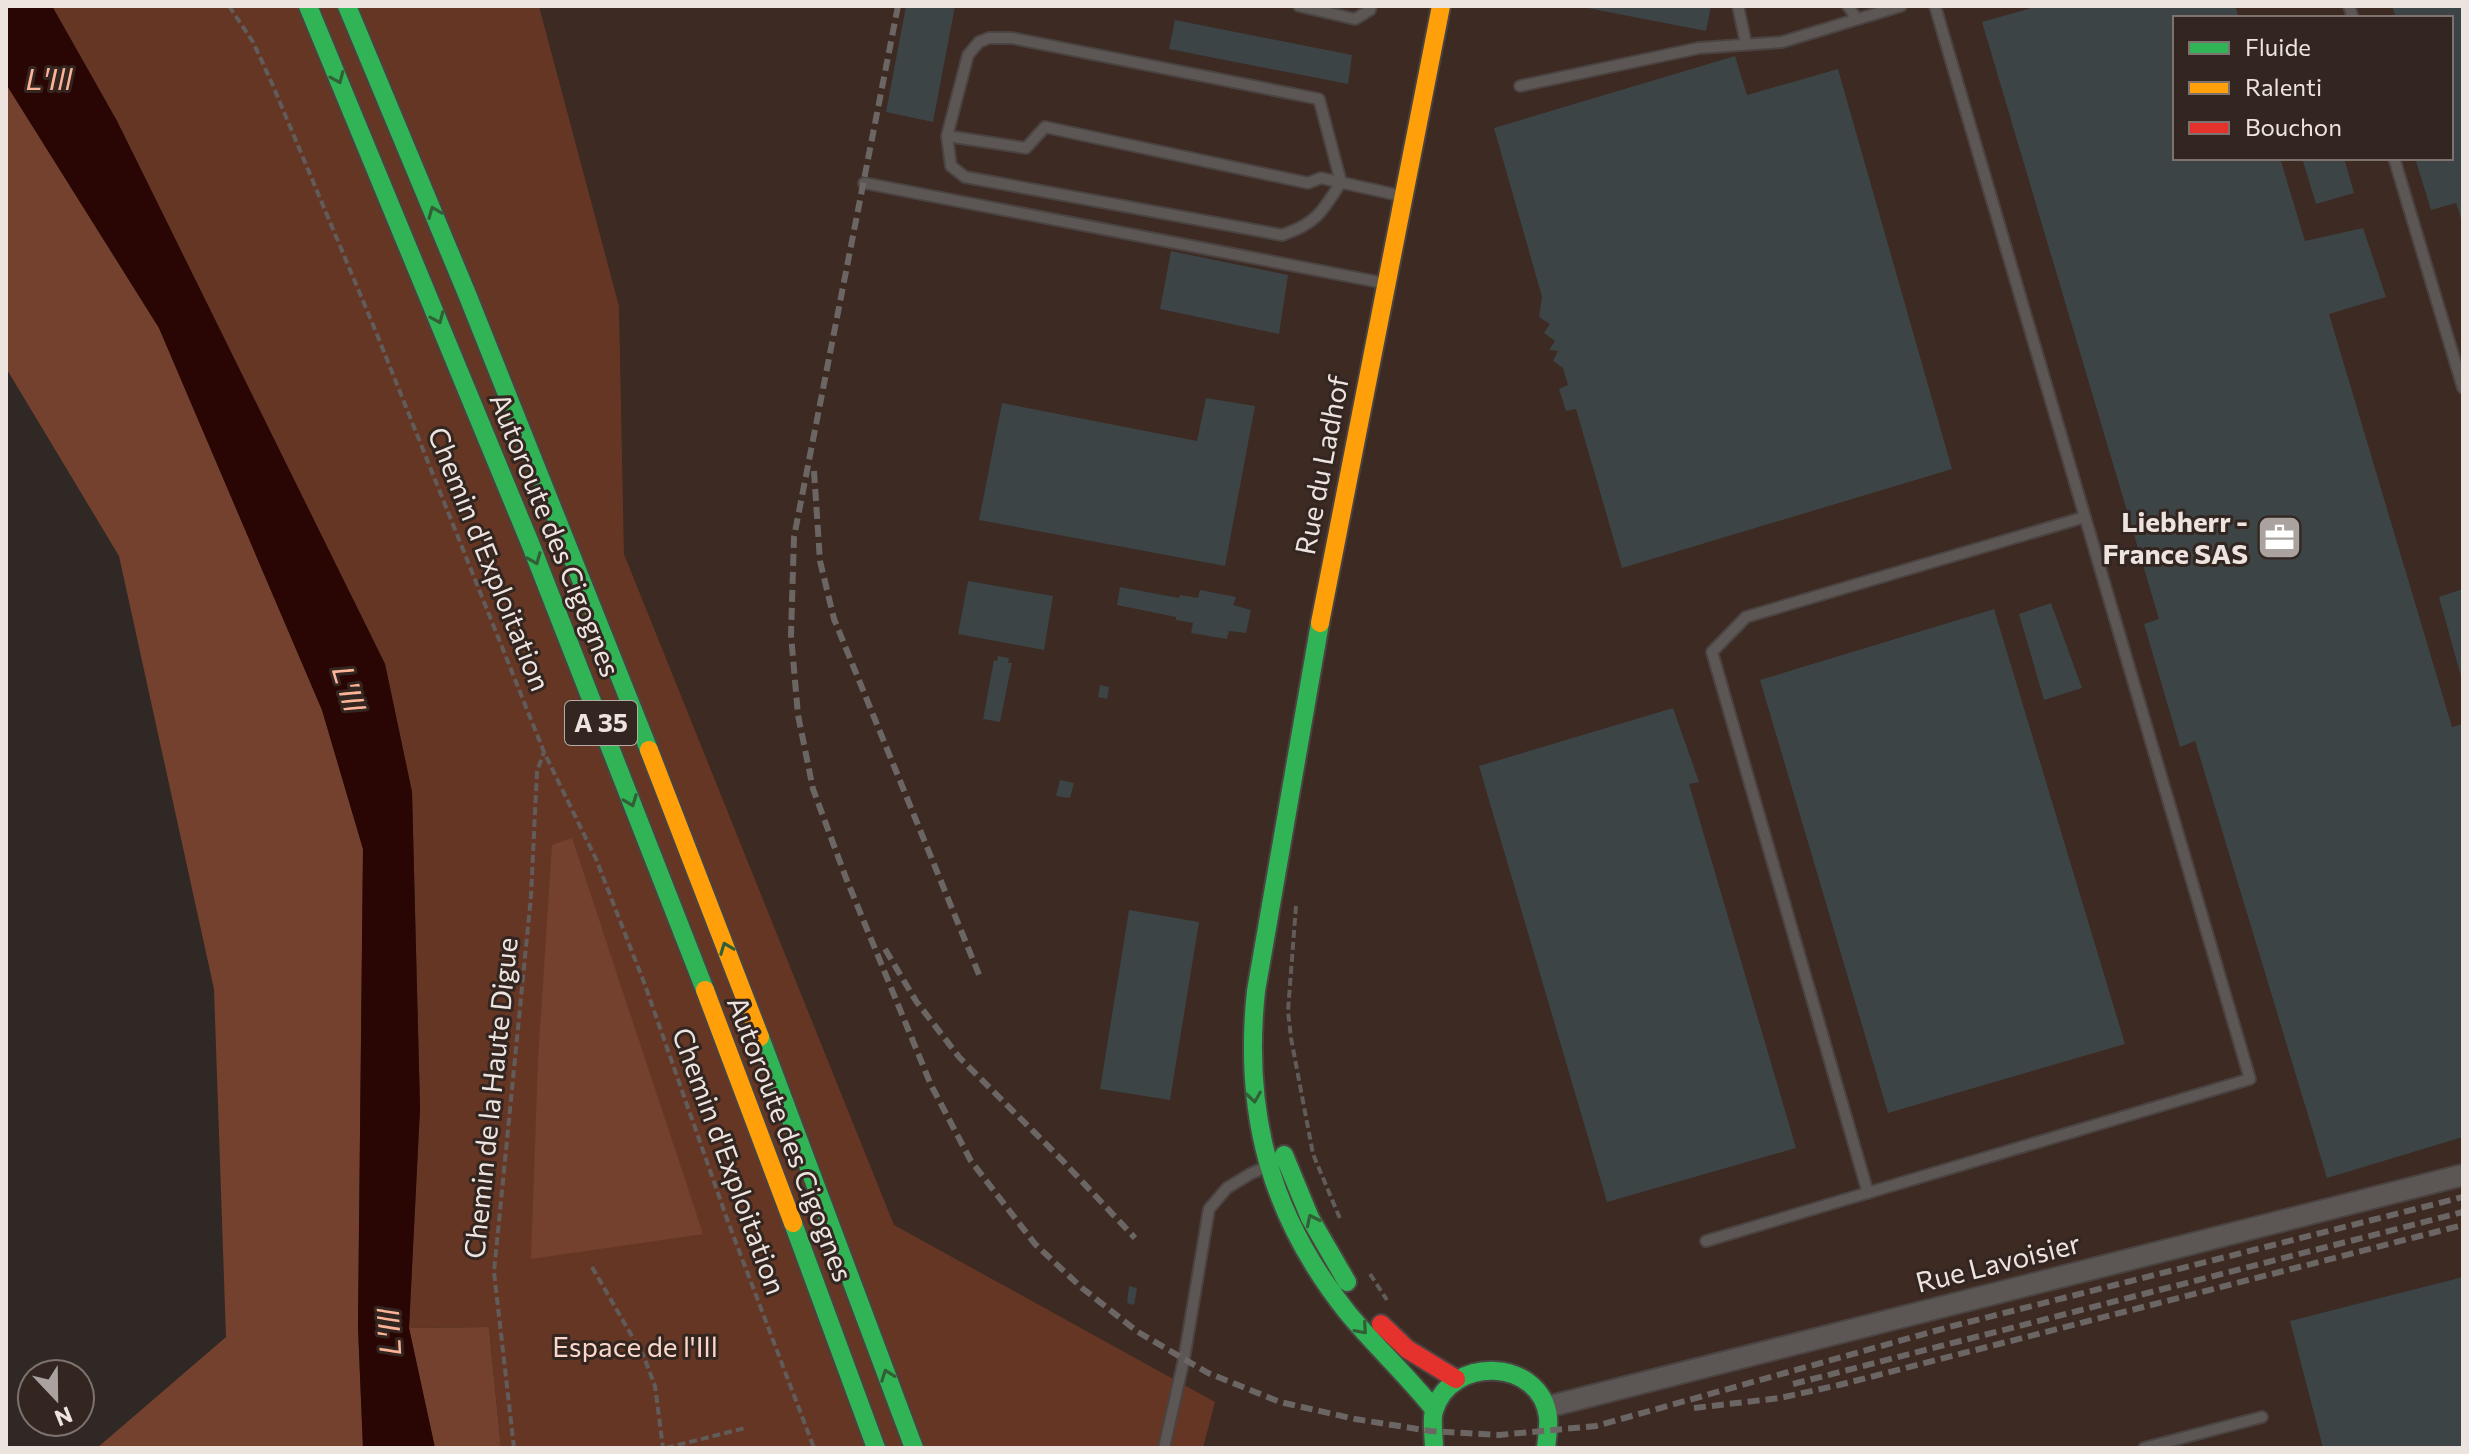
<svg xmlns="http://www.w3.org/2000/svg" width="2469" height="1454" font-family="Commissioner,sans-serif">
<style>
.built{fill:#3c2a23;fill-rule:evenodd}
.green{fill:#663624}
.forest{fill:#74412e}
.water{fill:#290503}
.building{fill:#3c4446}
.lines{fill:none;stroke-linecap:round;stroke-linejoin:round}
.lane-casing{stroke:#4a4341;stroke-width:14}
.street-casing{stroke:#4a4341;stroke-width:24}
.fast-casing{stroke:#4a4341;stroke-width:22}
.slow-casing{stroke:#4a4341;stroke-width:22}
.jam-casing{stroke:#4a4341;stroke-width:22}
.path{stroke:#615c5a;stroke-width:4;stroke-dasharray:8 4;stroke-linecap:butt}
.lane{stroke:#5c5654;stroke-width:10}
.street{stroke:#5c5654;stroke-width:20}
.fast{stroke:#30b455;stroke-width:18}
.slow{stroke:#ff9f0a;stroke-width:18}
.jam{stroke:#e5322d;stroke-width:18}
.rail{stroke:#6b6664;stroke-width:6;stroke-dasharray:12 6;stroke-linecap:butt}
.oneway{stroke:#325f36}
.labels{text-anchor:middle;stroke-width:6;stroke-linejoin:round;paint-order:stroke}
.shield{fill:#332621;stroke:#b5aba7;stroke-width:2}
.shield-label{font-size:26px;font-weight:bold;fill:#ede4e0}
.street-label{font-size:28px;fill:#ede4e0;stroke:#332621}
.poi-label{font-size:28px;font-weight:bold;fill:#ede4e0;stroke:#332621;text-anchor:end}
.park-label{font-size:28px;fill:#fcd6c8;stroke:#332621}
.water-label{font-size:30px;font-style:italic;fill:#fcb398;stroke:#332621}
</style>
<rect width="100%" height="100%" fill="#2f2825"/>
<!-- built -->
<path class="built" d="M539,6H2463V1448H1189L1199,1394L894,1226L624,554L619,306ZM2175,18H2451V158H2175Z"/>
<!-- green -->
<path class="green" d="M52,6H539L619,306L624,554L894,1225L1215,1402L1203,1448H501L489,1327L409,1328L420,1108L412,792L385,664L117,121Z"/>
<!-- forest -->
<path class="forest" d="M6,84L159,328L322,710L363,849L358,1327L363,1448H97L226,1337L214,989L119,556L6,368Z
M572,838L703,1234L531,1259L538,1060L552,845Z
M489,1327L501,1448H435L409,1328Z"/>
<!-- water -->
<path class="water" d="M6,6H52L117,121L385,664L412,792L420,1108L409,1328L435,1448H363L358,1327L363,849L322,710L159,328L6,84Z"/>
<!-- building -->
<path class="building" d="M906,6H955L933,122L886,112Z
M1577,6H1711L1706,31Z
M2038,6H2235L2239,18H2175V158H2280L2305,241L2363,228L2386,297L2329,314L2452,727L2463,724V1137L2327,1178L2195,741L2180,747L2144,624L2159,619L1982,22Z
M2392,6H2463V225L2456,203L2431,210L2415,158H2451V18H2396Z
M1175,20L1352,55L1348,84L1169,49Z
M1735,56L1747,95L1838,69L1952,469L1622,568L1576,409L1566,411L1559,389L1568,385L1563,368L1553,361L1558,351L1549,350L1555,341L1544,333L1550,324L1539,317L1542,297L1494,128Z
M2302,158H2344L2354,193L2316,204Z
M1171,251L1288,275L1279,334L1160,309Z
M1206,398L1255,406L1225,566L979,520L1002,403L1197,441Z
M968,581L1053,596L1044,650L958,634Z
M1120,587L1179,598L1180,595L1198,598L1200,590L1236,597L1233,605L1251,610L1246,633L1229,631L1227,639L1191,633L1193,623L1176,620V617L1117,605Z
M2463,589V680H2462L2439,597Z
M2051,603L2082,688L2044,700L2019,614Z
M1994,609L2125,1044L1888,1113L1760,680Z
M998,656L1009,658L1008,663H1012L1000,722L983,719L994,660L997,661Z
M1100,685L1109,687L1107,699L1098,697Z
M1673,708L1699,782L1689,784L1796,1148L1607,1202L1479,766Z
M1060,780L1074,783L1070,798L1056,796Z
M1129,910L1199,922L1170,1100L1100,1089Z
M2463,1277V1448H2323L2290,1321Z
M1129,1286L1137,1288L1134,1305L1127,1303Z"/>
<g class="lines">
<defs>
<path id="lane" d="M1299,6L1355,19L1370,10L1371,6
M1738,6L1746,44
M1848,6L1857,19
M2349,6L2353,18
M989,38H1012L1319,99L1341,182C1323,211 1316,224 1282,235L965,177L951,166L947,136L968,55L979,42Z
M1520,86L1699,48L1782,42L1901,6
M947,136L1026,148L1045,127L1308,183L1321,178L1402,196
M2394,158L2463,388
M864,183L1384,283
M1868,1193L1712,652L1746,617L2085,517
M1706,1241L2250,1079L1935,6
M1164,1448L1184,1359L1209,1209L1227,1188L1250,1174L1268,1166
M2144,1448L2262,1417"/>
<path id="street" d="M1547,1407L2463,1175"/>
<path id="fast" d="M308,6L530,543L705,990
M347,6L467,294L649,750
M1320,623L1256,991C1243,1113 1270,1215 1347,1312C1374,1345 1406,1374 1433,1408
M760,1037L914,1448
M1284,1155L1310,1218L1347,1282
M793,1223L876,1448
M1434,1448C1434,1437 1431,1421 1434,1411C1451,1354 1541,1359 1548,1417C1549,1427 1547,1438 1546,1448"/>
<path id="slow" d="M1320,623L1441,6
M649,750L760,1037
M705,990L793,1223"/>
<path id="jam" d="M1381,1324L1407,1349L1456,1379"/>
</defs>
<!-- lane casing -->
<use href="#lane" class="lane-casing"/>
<!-- street casing -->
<use href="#street" class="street-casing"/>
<!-- fast casing -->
<use href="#fast" class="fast-casing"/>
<!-- slow casing -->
<use href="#slow" class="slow-casing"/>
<!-- jam casing -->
<use href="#jam" class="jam-casing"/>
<!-- path -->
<path class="path" d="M229,6L253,42L271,81L376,332L544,752L596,859L645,985L727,1219L814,1448
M1296,906L1288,1011L1291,1038L1313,1154L1341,1221
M592,1267L644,1357L655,1386L663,1448
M1370,1274L1387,1300
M514,1448L494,1272L531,896L537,771L544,752
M666,1448L745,1428"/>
<!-- lane -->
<use href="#lane" class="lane"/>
<!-- street -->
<use href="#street" class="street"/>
<!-- fast -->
<use href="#fast" class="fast"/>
<!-- slow -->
<use href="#slow" class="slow"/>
<!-- jam -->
<use href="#jam" class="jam"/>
<!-- rail -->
<path class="rail" d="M898,6L794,537L791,635L798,715L813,789L846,878L931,1085L971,1161L1035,1244L1082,1288L1138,1332L1208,1373L1280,1402L1355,1419L1430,1431L1499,1435L1596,1426L1949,1327L2463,1197
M814,471L820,561L834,619L980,977
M885,949L916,1001L959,1057L1061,1159L1135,1238
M1793,1384L2463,1212
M1694,1408L1780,1398L1839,1385L2463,1225"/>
</g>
<!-- one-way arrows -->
<defs><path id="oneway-chevron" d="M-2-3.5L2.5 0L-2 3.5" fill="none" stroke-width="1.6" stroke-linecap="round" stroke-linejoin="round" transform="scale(2)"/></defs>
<g class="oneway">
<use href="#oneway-chevron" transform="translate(338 78) rotate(67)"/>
<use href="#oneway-chevron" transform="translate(434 212) rotate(-112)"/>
<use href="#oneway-chevron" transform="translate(438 318) rotate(67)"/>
<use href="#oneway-chevron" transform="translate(535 559) rotate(68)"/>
<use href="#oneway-chevron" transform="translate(631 801) rotate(69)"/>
<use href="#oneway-chevron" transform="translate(726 948) rotate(-111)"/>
<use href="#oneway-chevron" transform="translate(1254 1097) rotate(82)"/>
<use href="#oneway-chevron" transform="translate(1312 1220) rotate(-116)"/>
<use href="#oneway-chevron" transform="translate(1362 1329) rotate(49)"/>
<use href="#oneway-chevron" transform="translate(887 1375) rotate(-110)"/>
</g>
<!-- icons -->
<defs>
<symbol id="office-square" viewBox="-11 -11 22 22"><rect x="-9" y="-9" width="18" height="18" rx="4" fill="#aaa29f" stroke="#332621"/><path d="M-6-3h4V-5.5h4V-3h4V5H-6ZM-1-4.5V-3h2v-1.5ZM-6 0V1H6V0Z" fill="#fff"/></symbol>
</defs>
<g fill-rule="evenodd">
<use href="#office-square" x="2254" y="512" width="51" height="51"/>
</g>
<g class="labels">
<!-- shield labels -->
<rect class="shield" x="565" y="701" width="72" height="44" rx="6"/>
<g class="shield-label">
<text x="601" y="732">A 35</text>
</g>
<!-- street labels -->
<g class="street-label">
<text transform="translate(1322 465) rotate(-79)" y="10">Rue du Ladhof</text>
<text transform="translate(555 535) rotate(68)" y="10">Autoroute des Cigognes</text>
<text transform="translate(489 559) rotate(68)" y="10">Chemin d'Exploitation</text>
<text transform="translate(491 1098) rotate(-84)" y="10">Chemin de la Haute Digue</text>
<text transform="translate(790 1139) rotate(69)" y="10">Autoroute des Cigognes</text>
<text transform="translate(729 1161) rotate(70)" y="10">Chemin d'Exploitation</text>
<text transform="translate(1998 1263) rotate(-14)" y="10">Rue Lavoisier</text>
</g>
<!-- poi labels -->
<g class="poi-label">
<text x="2248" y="532">Liebherr -<tspan x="2248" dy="32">France SAS</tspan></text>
</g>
<!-- park labels -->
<g class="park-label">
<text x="635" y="1357">Espace de l'Ill</text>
</g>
<!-- water labels -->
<g class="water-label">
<text x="49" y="90">L'Ill</text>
<text transform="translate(348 689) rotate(73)" y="10">L'Ill</text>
<text transform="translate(390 1332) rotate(-93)" y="10">L'Ill</text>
</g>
</g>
<!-- border -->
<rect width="2469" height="1454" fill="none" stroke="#ede4e0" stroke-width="16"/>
<!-- legend -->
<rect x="2173" y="16" width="280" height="144" fill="#332621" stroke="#7d726d" stroke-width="2"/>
<rect x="2189" y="42" width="40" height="12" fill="#30b455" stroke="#7d726d" stroke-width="2"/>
<text x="2245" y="56" font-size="24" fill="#ede4e0">Fluide</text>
<rect x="2189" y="82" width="40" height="12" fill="#ff9f0a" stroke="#7d726d" stroke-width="2"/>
<text x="2245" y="96" font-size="24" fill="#ede4e0">Ralenti</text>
<rect x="2189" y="122" width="40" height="12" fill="#e5322d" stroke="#7d726d" stroke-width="2"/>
<text x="2245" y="136" font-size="24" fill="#ede4e0">Bouchon</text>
<!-- north arrow -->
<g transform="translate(56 1398) rotate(158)"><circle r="38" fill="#332621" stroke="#7d726d" stroke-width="2"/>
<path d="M0-6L14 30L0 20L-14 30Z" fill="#aaa29f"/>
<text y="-12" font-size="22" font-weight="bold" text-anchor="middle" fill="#ede4e0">N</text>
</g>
</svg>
